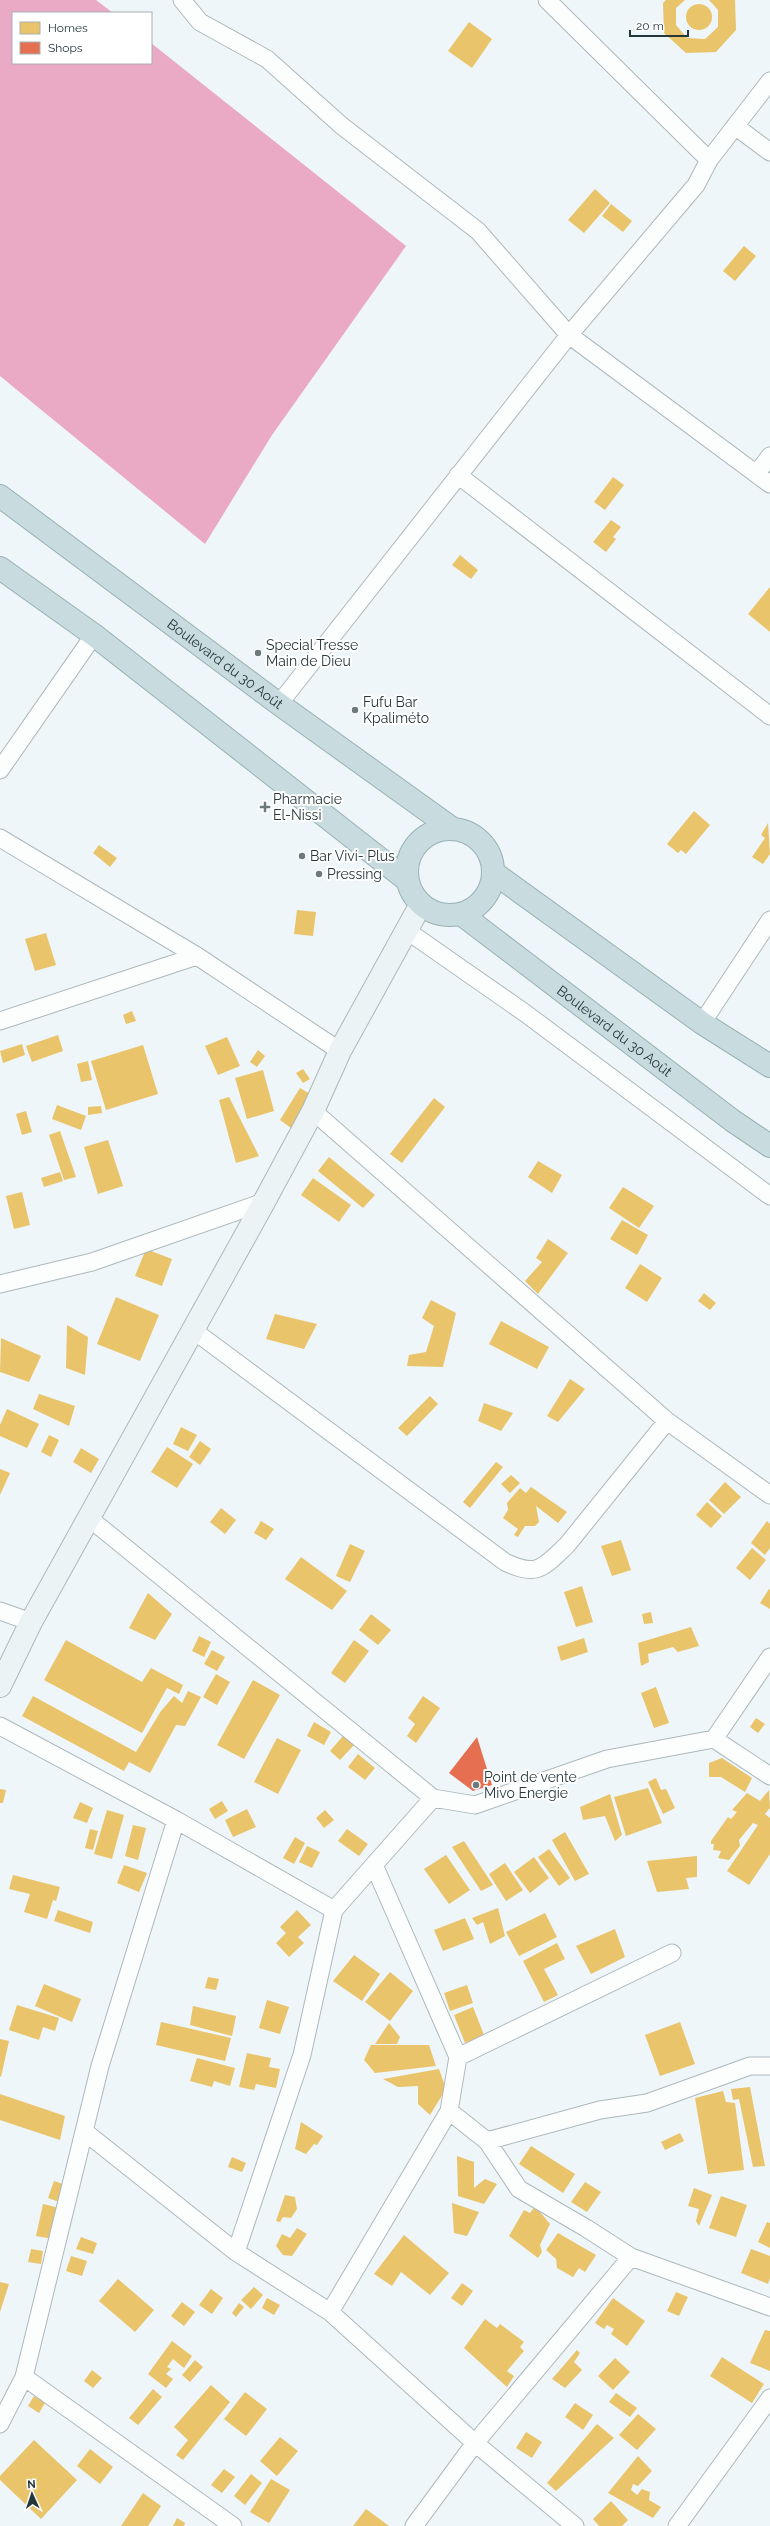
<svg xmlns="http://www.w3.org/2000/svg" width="770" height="2526" font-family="Raleway,sans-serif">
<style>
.water{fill:#eaa9c4}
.homes{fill:#e9c46a}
.shops{fill:#e76f51}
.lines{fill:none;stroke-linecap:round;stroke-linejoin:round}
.street-casing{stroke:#adb8bb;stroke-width:19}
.secondary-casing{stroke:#adb8bb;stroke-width:24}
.highway-casing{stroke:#98b0b5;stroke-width:24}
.street{stroke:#fcfefe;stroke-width:17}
.secondary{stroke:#ecf3f5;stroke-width:22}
.highway{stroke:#c8dce0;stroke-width:22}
.poi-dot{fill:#6c7a7e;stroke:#fff;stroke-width:1.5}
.labels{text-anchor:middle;stroke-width:4;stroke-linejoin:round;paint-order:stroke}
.poi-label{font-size:14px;fill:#26373b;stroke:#fff;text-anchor:start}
.street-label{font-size:14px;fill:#26373b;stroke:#fff}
</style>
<rect width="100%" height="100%" fill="#eef6f9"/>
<!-- water -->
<path class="water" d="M0,0H96L113,13H13V63H151V43L406,246L272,435L205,544L0,376Z"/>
<!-- homes -->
<path class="homes" d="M666,0H685L676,8V25L687,38L705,39L718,27V10L709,0H735L736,30L716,52L686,53L664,33L663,3Z
M686 17a13 13 0 1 1 26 0a13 13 0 1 1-26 0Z
M469,22L492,39L472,68L448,51Z
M595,189L610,203L584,233L568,220Z
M611,204L632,221L623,232L602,216Z
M744,246L756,256L735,281L723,271Z
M613,477L624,485L605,510L594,502Z
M611,520L621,527L613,537L616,539L606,552L593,542Z
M460,555L478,570L471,579L452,565Z
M770,587V632L748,614Z
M694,811L710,825L686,854L681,850L678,853L667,844Z
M768,823L770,854L763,864L752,857L765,838L761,835Z
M99,845L117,858L110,867L93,853Z
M297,910L316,912L313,936L294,934Z
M46,933L56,965L35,971L25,939Z
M132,1011L136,1021L126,1024L123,1015Z
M58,1035L63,1051L32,1062L26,1046Z
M227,1037L240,1066L218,1075L205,1046Z
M22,1044L25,1055L3,1063L0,1051Z
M143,1045L158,1094L106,1110L91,1061Z
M258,1050L265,1056L257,1067L250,1062Z
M88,1061L92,1080L81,1082L77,1064Z
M303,1069L310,1079L303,1083L296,1073Z
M263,1070L274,1111L247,1119L235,1078Z
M300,1088L312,1095L291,1128L280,1120Z
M229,1097L259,1156L236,1163L219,1100Z
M434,1098L445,1107L402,1163L390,1154Z
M57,1105L86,1116L81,1130L52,1119Z
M101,1106L102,1113L88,1115V1107Z
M26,1111L32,1132L22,1135L16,1114Z
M60,1131L76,1177L64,1180L49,1135Z
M108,1140L123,1186L98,1194L84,1147Z
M329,1157L375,1195L363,1208L318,1171Z
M538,1161L562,1175L552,1193L528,1177Z
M60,1172L63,1181L44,1187L41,1178Z
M313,1178L351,1205L339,1222L301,1195Z
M623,1187L654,1206L639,1228L609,1208Z
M22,1192L30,1225L14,1229L6,1196Z
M622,1220L648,1235L637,1255L610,1239Z
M548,1239L568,1253L538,1294L525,1281L542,1262L536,1258Z
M146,1249L172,1259L162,1286L135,1276Z
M640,1264L662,1278L647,1302L625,1288Z
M704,1293L716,1303L710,1310L698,1301Z
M116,1297L159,1315L140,1361L97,1344Z
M431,1300L456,1313L443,1367L407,1366L409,1355L426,1352L434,1326L422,1318Z
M275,1314L317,1324L304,1349L266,1339Z
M501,1321L549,1347L537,1369L489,1344Z
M67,1325L88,1337L85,1375L66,1368Z
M1,1338L41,1356L29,1382L0,1372Z
M570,1379L585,1389L558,1422L547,1416Z
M39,1394L75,1406L69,1426L33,1409Z
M430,1396L438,1404L407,1436L398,1428Z
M484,1403L513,1413L501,1431L478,1421Z
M7,1409L39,1424L27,1448L0,1436V1425Z
M181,1427L197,1435L188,1451L173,1444Z
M49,1435L59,1440L51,1457L41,1452Z
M200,1441L211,1449L200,1465L189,1457Z
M167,1447L193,1464L177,1488L151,1472Z
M81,1448L99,1459L91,1473L73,1462Z
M496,1462L503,1467L470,1508L463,1502Z
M0,1469L10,1473L0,1495Z
M511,1475L520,1483L510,1493L501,1484Z
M725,1482L741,1497L724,1514L709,1500Z
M531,1487L567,1512L558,1523L536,1506L539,1522L535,1526H525L518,1537L514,1535L518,1529L503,1518L508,1510L507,1503L520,1488L526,1493Z
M707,1502L722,1516L711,1528L696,1515Z
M221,1508L236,1520L225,1534L210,1522Z
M261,1521L274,1529L266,1540L254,1533Z
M767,1521L770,1524V1548L765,1555L751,1543Z
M621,1540L631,1570L612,1576L601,1546Z
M350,1544L365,1551L350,1582L336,1576Z
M752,1548L766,1560L750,1580L736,1568Z
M301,1557L347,1591L332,1610L285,1579Z
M582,1586L593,1622L576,1627L564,1592Z
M769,1589L770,1590V1609L760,1603Z
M148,1593L172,1614L155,1640L129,1628Z
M651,1612L653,1623L644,1624L642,1614Z
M371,1614L391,1630L378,1645L359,1630Z
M691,1627L699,1646L678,1652L673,1647L648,1654L649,1662L641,1666L638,1643Z
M199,1636L211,1642L204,1657L192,1651Z
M584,1638L588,1652L561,1661L557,1647Z
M66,1640L142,1682L151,1668L183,1685L179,1694L167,1688L142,1733L44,1680Z
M354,1640L369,1651L345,1683L331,1673Z
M212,1650L225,1657L217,1671L204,1664Z
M216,1674L230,1682L217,1705L203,1697Z
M253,1680L280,1695L244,1759L217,1745Z
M656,1687L669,1723L654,1728L641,1693Z
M188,1691L201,1697L185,1726L176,1725L150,1773L129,1762L124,1771L22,1716L33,1696L136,1752L161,1711L174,1696L182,1703Z
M423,1696L440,1708L416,1743L407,1736L415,1724L408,1718Z
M756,1718L765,1724L758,1733L750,1727Z
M314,1722L331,1732L324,1745L307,1736Z
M343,1736L354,1745L340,1760L330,1751Z
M277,1738L301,1750L278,1794L254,1782Z
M358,1754L375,1768L365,1780L348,1767Z
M722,1758L752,1778L745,1792L721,1777H709V1763Z
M656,1778L661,1790L666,1789L675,1808L663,1814L648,1782Z
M648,1788L662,1823L626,1836L614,1797Z
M0,1789L6,1790L3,1803H0Z
M769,1790L770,1808L765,1814L770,1818V1854L749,1885L727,1871L758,1825L753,1823L739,1840L740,1846L729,1860L718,1858L721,1851L713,1850L714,1844H711V1841L728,1817L731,1819L737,1812L732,1810L747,1793L760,1801Z
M610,1794L622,1835L615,1841L605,1816L583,1820L580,1807Z
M222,1801L228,1811L215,1819L209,1809Z
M80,1802L93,1808L87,1823L73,1818Z
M247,1809L256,1827L233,1837L225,1820Z
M107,1810L124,1815L112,1859L94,1854Z
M325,1810L334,1820L324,1828L316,1818Z
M133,1825L146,1828L138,1860L125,1856Z
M90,1829L98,1831L93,1850L85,1848Z
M347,1829L368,1844L359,1856L338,1841Z
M565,1832L589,1874L575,1881L552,1840Z
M295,1837L305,1843L294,1864L283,1858Z
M464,1841L493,1885L481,1891L452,1847Z
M307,1846L320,1852L312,1868L299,1862Z
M549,1849L570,1878L559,1886L538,1857Z
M446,1855L470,1890L449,1904L424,1869Z
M697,1856V1877L686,1878L689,1889L657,1892L647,1861Z
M534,1857L549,1878L530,1893L514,1872Z
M505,1863L523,1890L506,1901L489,1874Z
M124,1865L147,1873L139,1892L117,1883Z
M13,1875L60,1887L56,1901L53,1900L47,1919L24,1912L30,1894L9,1889Z
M498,1908L505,1936L490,1944L483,1922L477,1925L472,1918Z
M58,1910L93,1922L90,1933L54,1921Z
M297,1910L311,1925L298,1937L304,1943L289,1957L276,1943L286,1933L280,1927Z
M545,1913L557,1937L519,1956L506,1932Z
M465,1918L474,1939L443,1951L434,1930Z
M615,1929L625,1957L591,1974L576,1946Z
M557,1943L565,1959L544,1969L558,1995L544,2002L523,1961Z
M354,1955L380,1974L362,2001L333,1981Z
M390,1972L413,1991L390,2021L365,2002Z
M208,1977L219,1979L216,1990L205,1988Z
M44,1984L81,1999L72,2022L35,2006Z
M467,1985L473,2003L450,2011L444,1993Z
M267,2000L289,2007L280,2034L259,2028Z
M17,2005L59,2018L55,2031L43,2027L39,2040L9,2030Z
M193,2006L236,2016L232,2036L190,2025Z
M473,2007L484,2035L465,2043L454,2015Z
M161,2022L231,2038L225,2061L156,2045Z
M680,2022L695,2064L660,2076L645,2035Z
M389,2023L400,2037L397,2044H375Z
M0,2039L9,2041L1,2077L0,2076Z
M371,2045H429L436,2066L375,2073L364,2060Z
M247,2053L271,2058L269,2067L280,2069L276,2088L256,2084L254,2090L239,2087Z
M197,2058L235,2068L230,2086L214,2081L212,2087L190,2081Z
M439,2069L446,2089L430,2115L418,2104V2086L398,2087L383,2079Z
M750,2087L765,2166L753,2167L739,2099L733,2100L731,2089Z
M723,2091L726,2102L735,2103L744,2170L708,2174L695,2098Z
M0,2094L65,2116L60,2140L0,2120Z
M301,2122L323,2136L317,2145L314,2144L306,2154L295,2149Z
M680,2133L684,2141L665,2150L661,2142Z
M531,2146L575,2174L563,2193L519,2164Z
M457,2156L474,2162V2188L485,2179L497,2184L484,2204L458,2196Z
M232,2157L246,2163L242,2172L228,2167Z
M54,2181L66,2185L59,2202L48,2198Z
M585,2182L601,2192L587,2212L571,2202Z
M694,2188L712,2195L699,2226L696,2221L699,2209L688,2206Z
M285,2195L295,2197L297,2209L291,2218L283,2217L280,2222L276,2221Z
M721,2196L747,2205L736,2237L709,2228Z
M452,2203L479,2212L467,2236L454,2233Z
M43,2204L60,2208L53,2239L36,2236Z
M535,2206L550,2224L540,2245L542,2252L538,2258L509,2236L524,2210L530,2213Z
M767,2222L770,2223V2248L758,2242Z
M297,2228L307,2234L292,2256L283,2255L276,2246L282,2234L290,2238Z
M558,2233L596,2255L585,2272L579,2268L573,2277L557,2268L556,2259L546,2250Z
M404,2235L449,2273L430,2295L401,2272L392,2286L374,2274Z
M81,2237L97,2243L93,2254L76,2249Z
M31,2249L43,2251L41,2264L28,2262Z
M751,2249L770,2256V2278L768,2284L741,2273Z
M71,2256L87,2261L82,2276L66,2271Z
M118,2279L154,2310L135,2332L99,2301Z
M0,2282L9,2284L0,2312Z
M462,2283L473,2291L462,2306L451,2298Z
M254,2287L263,2295L251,2309L241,2300Z
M211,2289L223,2298L212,2314L199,2305Z
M676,2292L688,2297L679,2316L667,2311Z
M267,2298L280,2305L274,2315L262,2308Z
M613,2298L645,2321L627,2346L611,2334L614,2329L607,2325L604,2329L595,2323Z
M182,2302L195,2312L184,2326L171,2316Z
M239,2303L244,2307L236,2317L232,2313Z
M485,2319L497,2328L500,2324L524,2342L520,2347L524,2351L507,2371L514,2376L507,2387L464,2348Z
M765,2330L770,2331V2371L750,2363Z
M172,2341L192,2356L184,2368L173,2359L167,2367L171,2369L166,2374L173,2379L166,2388L148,2374Z
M577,2350L580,2353L574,2362L582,2370L565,2388L552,2379Z
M722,2357L764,2384L752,2403L710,2376Z
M615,2358L630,2372L613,2390L598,2376Z
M195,2360L203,2367L190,2382L182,2375Z
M92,2370L102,2378L93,2388L84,2381Z
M211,2385L230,2402L183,2460L176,2455L188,2440L174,2427Z
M153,2389L162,2397L138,2425L129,2418Z
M245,2392L267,2409L246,2436L224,2419Z
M616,2393L637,2408L630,2417L609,2402Z
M34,2396L45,2403L39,2413L28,2406Z
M575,2403L593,2415L583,2430L565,2417Z
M638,2414L656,2429L637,2450L619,2435Z
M597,2424L614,2438L556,2491L547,2483Z
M526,2432L542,2442L532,2458L516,2448Z
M280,2437L298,2451L277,2476L260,2461Z
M34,2440L77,2480L41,2519L0,2480V2476Z
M90,2449L113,2467L100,2484L77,2466Z
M638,2456L652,2471L638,2486L633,2484L631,2490L637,2495L642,2489L650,2492L649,2500L661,2507L653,2518L608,2493Z
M224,2469L235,2477L222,2493L211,2485Z
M251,2474L262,2483L245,2505L234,2496Z
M271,2479L290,2490L269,2523L250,2512Z
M143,2493L161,2506L148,2526H121Z
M611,2501L628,2520L622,2526H599L593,2519Z
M366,2509L389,2526H353Z
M177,2518L185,2523L184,2526H173Z"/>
<!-- shops -->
<path class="shops" d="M477,1737L492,1785L473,1791L449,1773Z"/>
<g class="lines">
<defs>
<path id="street" d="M182,0L200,22L267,59L342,126L478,231L569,335L770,484
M547,0L709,160
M735,126L770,152
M757,473L770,456
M458,475L770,716
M279,704L569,335L696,185L709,160L770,81
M0,770L94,635
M0,838L197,956L340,1051
M406,930L525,1013L770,1196
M0,1021L197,956
M702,1023L770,920
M313,1111L667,1421L770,1495
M0,1284L92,1262L264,1202
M193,1330L505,1562C537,1578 544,1567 567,1545L667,1421
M89,1518L433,1798
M0,1611L31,1622
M0,1726L176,1820L334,1910
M714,1739L770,1776
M458,2057L672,1953
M449,2111L487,2141L519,2189L586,2228L631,2257L770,2307
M85,2132L236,2252L330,2312L475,2443L575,2526
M487,2141L600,2110L647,2103L750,2066H770
M236,2252L302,2055L334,1910L433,1798L475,1805L607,1759L714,1739L770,1657
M330,2312L449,2111L458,2057L374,1865
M24,2377L233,2526
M0,2424L24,2377L100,2066L176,1820
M414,2526L475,2443L631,2257
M677,2526L770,2398"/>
<path id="secondary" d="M0,1686L31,1622L264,1202L313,1111L340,1051L421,904"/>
<g id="highway">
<path id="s1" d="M0,496L279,704L453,829"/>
<path d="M0,568L94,635L407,880"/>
<circle cx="450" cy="872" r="43"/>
<path d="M494,873L702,1023L770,1066"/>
<path id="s2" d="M461,914L733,1121L770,1146"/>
</g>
</defs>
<!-- street casing -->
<use href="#street" class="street-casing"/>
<!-- secondary casing -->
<use href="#secondary" class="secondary-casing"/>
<!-- highway casing -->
<use href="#highway" class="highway-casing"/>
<!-- street -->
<use href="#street" class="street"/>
<!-- secondary -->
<use href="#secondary" class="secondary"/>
<!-- highway -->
<use href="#highway" class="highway"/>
</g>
<!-- markers -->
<g class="poi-dot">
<circle cx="258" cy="653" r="4"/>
<circle cx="355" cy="710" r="4"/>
<path d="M263 801h4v4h4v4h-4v4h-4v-4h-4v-4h4z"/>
<circle cx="302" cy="856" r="4"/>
<circle cx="319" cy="874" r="4"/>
<circle cx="476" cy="1785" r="4"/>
</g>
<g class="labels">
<!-- poi labels -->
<g class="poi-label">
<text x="266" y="650">Special Tresse<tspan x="266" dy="16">Main de Dieu</tspan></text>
<text x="363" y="707">Fufu Bar<tspan x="363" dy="16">Kpaliméto</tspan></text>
<text x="273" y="804">Pharmacie<tspan x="273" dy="16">El-Nissi</tspan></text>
<text x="310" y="861">Bar Vivi- Plus</text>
<text x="327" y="879">Pressing</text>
<text x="484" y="1782">Point de vente<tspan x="484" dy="16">Mivo Energie</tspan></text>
</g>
<!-- street labels -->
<g class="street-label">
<text dy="5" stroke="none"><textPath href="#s1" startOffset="281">Boulevard du 30 Août</textPath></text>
<text dy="5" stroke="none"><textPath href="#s2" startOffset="193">Boulevard du 30 Août</textPath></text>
</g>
</g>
<!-- legend -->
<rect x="12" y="12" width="140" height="52" fill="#ffffff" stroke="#a8afb1"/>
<rect x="20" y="22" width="20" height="12" fill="#e9c46a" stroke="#a8afb1"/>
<text x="48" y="32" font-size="12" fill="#26373b">Homes</text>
<rect x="20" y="42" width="20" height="12" fill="#e76f51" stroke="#a8afb1"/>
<text x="48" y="52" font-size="12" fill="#26373b">Shops</text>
<!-- north arrow -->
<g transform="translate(32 2494) rotate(357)" stroke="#ffffff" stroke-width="3" paint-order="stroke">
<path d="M0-3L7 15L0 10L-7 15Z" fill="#26373b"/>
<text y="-6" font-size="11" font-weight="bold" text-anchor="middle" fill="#26373b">N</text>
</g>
<!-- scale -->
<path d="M630 30v6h58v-6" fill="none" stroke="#26373b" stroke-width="2"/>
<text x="636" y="30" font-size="12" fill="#26373b" stroke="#ffffff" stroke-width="3" paint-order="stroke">20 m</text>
</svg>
